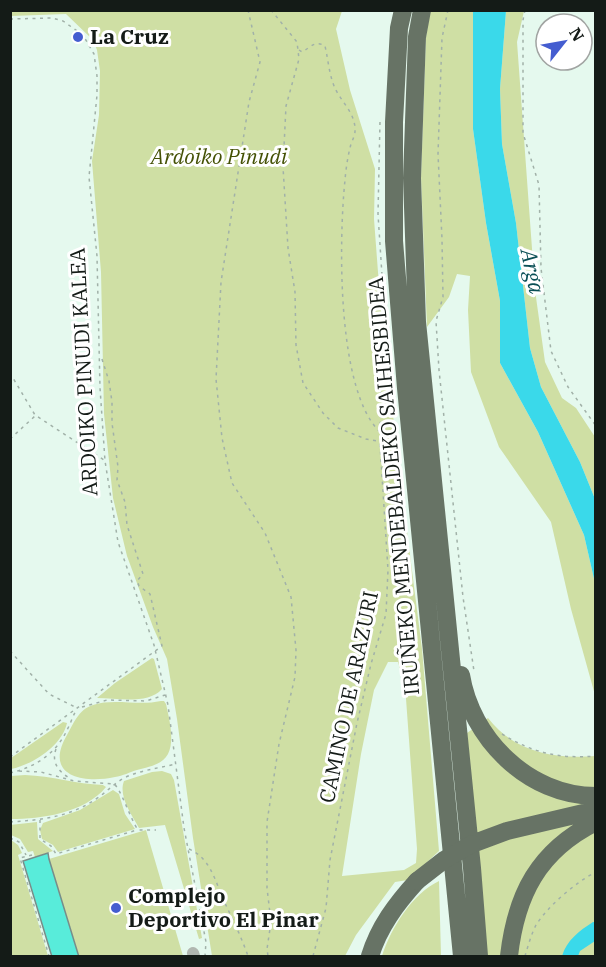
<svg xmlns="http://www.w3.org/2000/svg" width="606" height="967" font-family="'IBM Plex Serif',serif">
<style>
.green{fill:#cfdfa4;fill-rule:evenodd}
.water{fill:#3ad9ea}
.building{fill:#58ecda;stroke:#778d89;stroke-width:1.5}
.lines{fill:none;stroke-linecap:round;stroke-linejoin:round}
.path{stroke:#a1b1a8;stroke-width:1.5;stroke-dasharray:3 4.5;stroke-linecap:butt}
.minor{stroke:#b1b7b0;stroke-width:12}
.highway{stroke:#677365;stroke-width:18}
.highway-bridge{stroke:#677365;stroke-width:18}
.poi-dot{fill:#445dd0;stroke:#fff;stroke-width:2}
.labels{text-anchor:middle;stroke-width:6;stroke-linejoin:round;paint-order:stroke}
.poi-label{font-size:21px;font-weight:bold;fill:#141b17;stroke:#fff;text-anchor:start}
.park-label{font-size:21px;font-style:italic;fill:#445105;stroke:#fff}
.street-label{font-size:21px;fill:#141b17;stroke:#fff}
.water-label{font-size:22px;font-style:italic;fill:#0a4f55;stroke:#fff}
</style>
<rect width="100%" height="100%" fill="#e5f9ee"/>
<!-- green -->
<path class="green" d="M10,11H342L336,29L350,90L375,169L374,219L381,312L385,321L395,437L422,649L439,851L408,880L395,882L356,935L345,956H212L193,838L177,719L167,659L153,627L127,556L113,498L104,414L101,272L92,161L99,115L100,71L97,50L93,40L66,14L11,16ZM388,662H398L405,685L417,849L416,863L404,870L342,876L361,754L374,690Z
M430,11H473V129L486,223L500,301V363L538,432L584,535L595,583V695L571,609L551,522L499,447L471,372L468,310L470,276L457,274L449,297L427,327L421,177L426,37Z
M506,11H524L517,42L535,290L545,362L562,398L576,408L595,437V499L580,462L541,387L530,348L516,223L502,144L500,89Z
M152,658L154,659L162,689C148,705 117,698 97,698L115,683Z
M161,701H164L166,704C169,718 175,740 168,754C162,765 148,767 137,770C130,772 123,776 115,777C83,784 43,776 67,735C74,723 78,710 93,705C114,698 138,706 161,701Z
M488,718C514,752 554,759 595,756L596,948L594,956H487L467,733Z
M63,722L67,723C62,746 32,765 11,769V758Z
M162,771L171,774L174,780L202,938L199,939L165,825L139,828C132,815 118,796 124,781L152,772Z
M25,775C52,776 76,784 103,785L106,787C85,813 41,819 11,819V776Z
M113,790L119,794L125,814L135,829L58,852L53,845L42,839L40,830L43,823L80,810Z
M37,822L38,839L53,851L35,857L33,851L28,852L20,839L11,835L10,825Z
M146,830L183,956H79L49,859Z
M11,840L18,845L22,853L18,855L48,956H11Z
M439,881L441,956H382C391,928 412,894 439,881Z"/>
<!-- water -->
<path class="water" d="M473,11H506L500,89L502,144L516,223L530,348L541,387L580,462L595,499V583L584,535L538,432L500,363V301L486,223L473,129Z
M593,922H595V941L580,951L578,956H562C567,940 579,931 593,922Z"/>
<!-- building -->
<path class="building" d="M48,853L49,859L79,957H52L23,861Z"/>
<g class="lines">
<!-- path -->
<path class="path" d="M248,10L260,62L249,102L221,282L216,379L222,438L232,483L265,533L291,597L296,650L295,677L279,744L267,822V888L271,922L267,949L268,956
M271,10L297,42L299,59L286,106L283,167L288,248L295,292L296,345L303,383L323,413L338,428L366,439L378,441
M448,10L442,38L438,154L442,239L443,297L436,321L439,370L463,597L474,671
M525,10L523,20V133L539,185L541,268L551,351L568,387L596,426
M10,19L52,18L63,21L83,35L94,54L97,76V95L89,177L97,256L100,388L105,461L118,542L154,645L168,705L184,828L206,942L205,956
M299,50L302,52C311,47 315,40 325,46C328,59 329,73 334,86C340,101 356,113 355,131C355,135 353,139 351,144C348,155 346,168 345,180C339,238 336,390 380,432
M10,373L35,415L104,460
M10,439L35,416
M10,651L49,694L77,708
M82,707L107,700L146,701L165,695
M502,734C533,753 559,759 596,756
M56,749C51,763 59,772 71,779
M10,757L162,646L150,594L139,586L137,581L143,574L127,525L125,502L117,480L118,467L112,423V402L109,381L101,356
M19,771L41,772L74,781L114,784C121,789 130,818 138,830H156
M10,773C36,767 57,753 68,728C71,723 72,717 76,711
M40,820V839L51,846L56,854L137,830
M10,822C41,820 70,817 96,799C107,792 114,783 126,777C142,770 159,768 176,764
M10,838L19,842L26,855
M189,849C210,858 215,880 223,899C232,918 241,936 248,956
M32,855L20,858L49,956
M313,956L326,908L330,860L357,723L371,664L386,614L388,570L380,444L381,370L385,321L378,214L380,121
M525,956C528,946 531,935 536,925C548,906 576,882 596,872"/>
<!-- minor -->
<path class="minor" d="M193,953L194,956"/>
<!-- highway -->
<path class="highway" d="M403,10L399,28L394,122V241L406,388L462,956
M422,10L417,37L412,178L417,322L472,868L479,956
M461,675C471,738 528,796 596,796
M472,844L507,831L596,810
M370,956C379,927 396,904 417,881
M509,956C516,895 538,851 596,822"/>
<!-- highway-bridge -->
<path class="highway-bridge" d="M417,881L444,860L472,844"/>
</g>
<!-- markers -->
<g class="poi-dot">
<circle cx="78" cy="37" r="6"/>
<circle cx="116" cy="908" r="6"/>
</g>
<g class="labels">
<!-- poi labels -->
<g class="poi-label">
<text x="90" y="44">La Cruz</text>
<text x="128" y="903">Complejo<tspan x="128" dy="24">Deportivo El Pinar</tspan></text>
</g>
<!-- park labels -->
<g class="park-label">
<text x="219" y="164">Ardoiko Pinudi</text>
</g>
<!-- street labels -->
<g class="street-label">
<text transform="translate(84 372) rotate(-93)" y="7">ARDOIKO PINUDI KALEA</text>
<text transform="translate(394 486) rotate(-95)" y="7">IRUÑEKO MENDEBALDEKO SAIHESBIDEA</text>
<text transform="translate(349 697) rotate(-78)" y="7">CAMINO DE ARAZURI</text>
</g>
<!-- water labels -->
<g class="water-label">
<text transform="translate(533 271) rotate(78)" y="8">Arga</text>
</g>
</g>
<!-- border -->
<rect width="606" height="967" fill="none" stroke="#141b17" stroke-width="24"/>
<!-- north arrow -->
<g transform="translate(564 42) rotate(59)"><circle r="28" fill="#ffffff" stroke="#a1a4a2" stroke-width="1.5"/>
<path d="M0-4.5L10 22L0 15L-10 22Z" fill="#445dd0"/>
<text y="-9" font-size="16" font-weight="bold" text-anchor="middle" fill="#141b17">N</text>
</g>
</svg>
